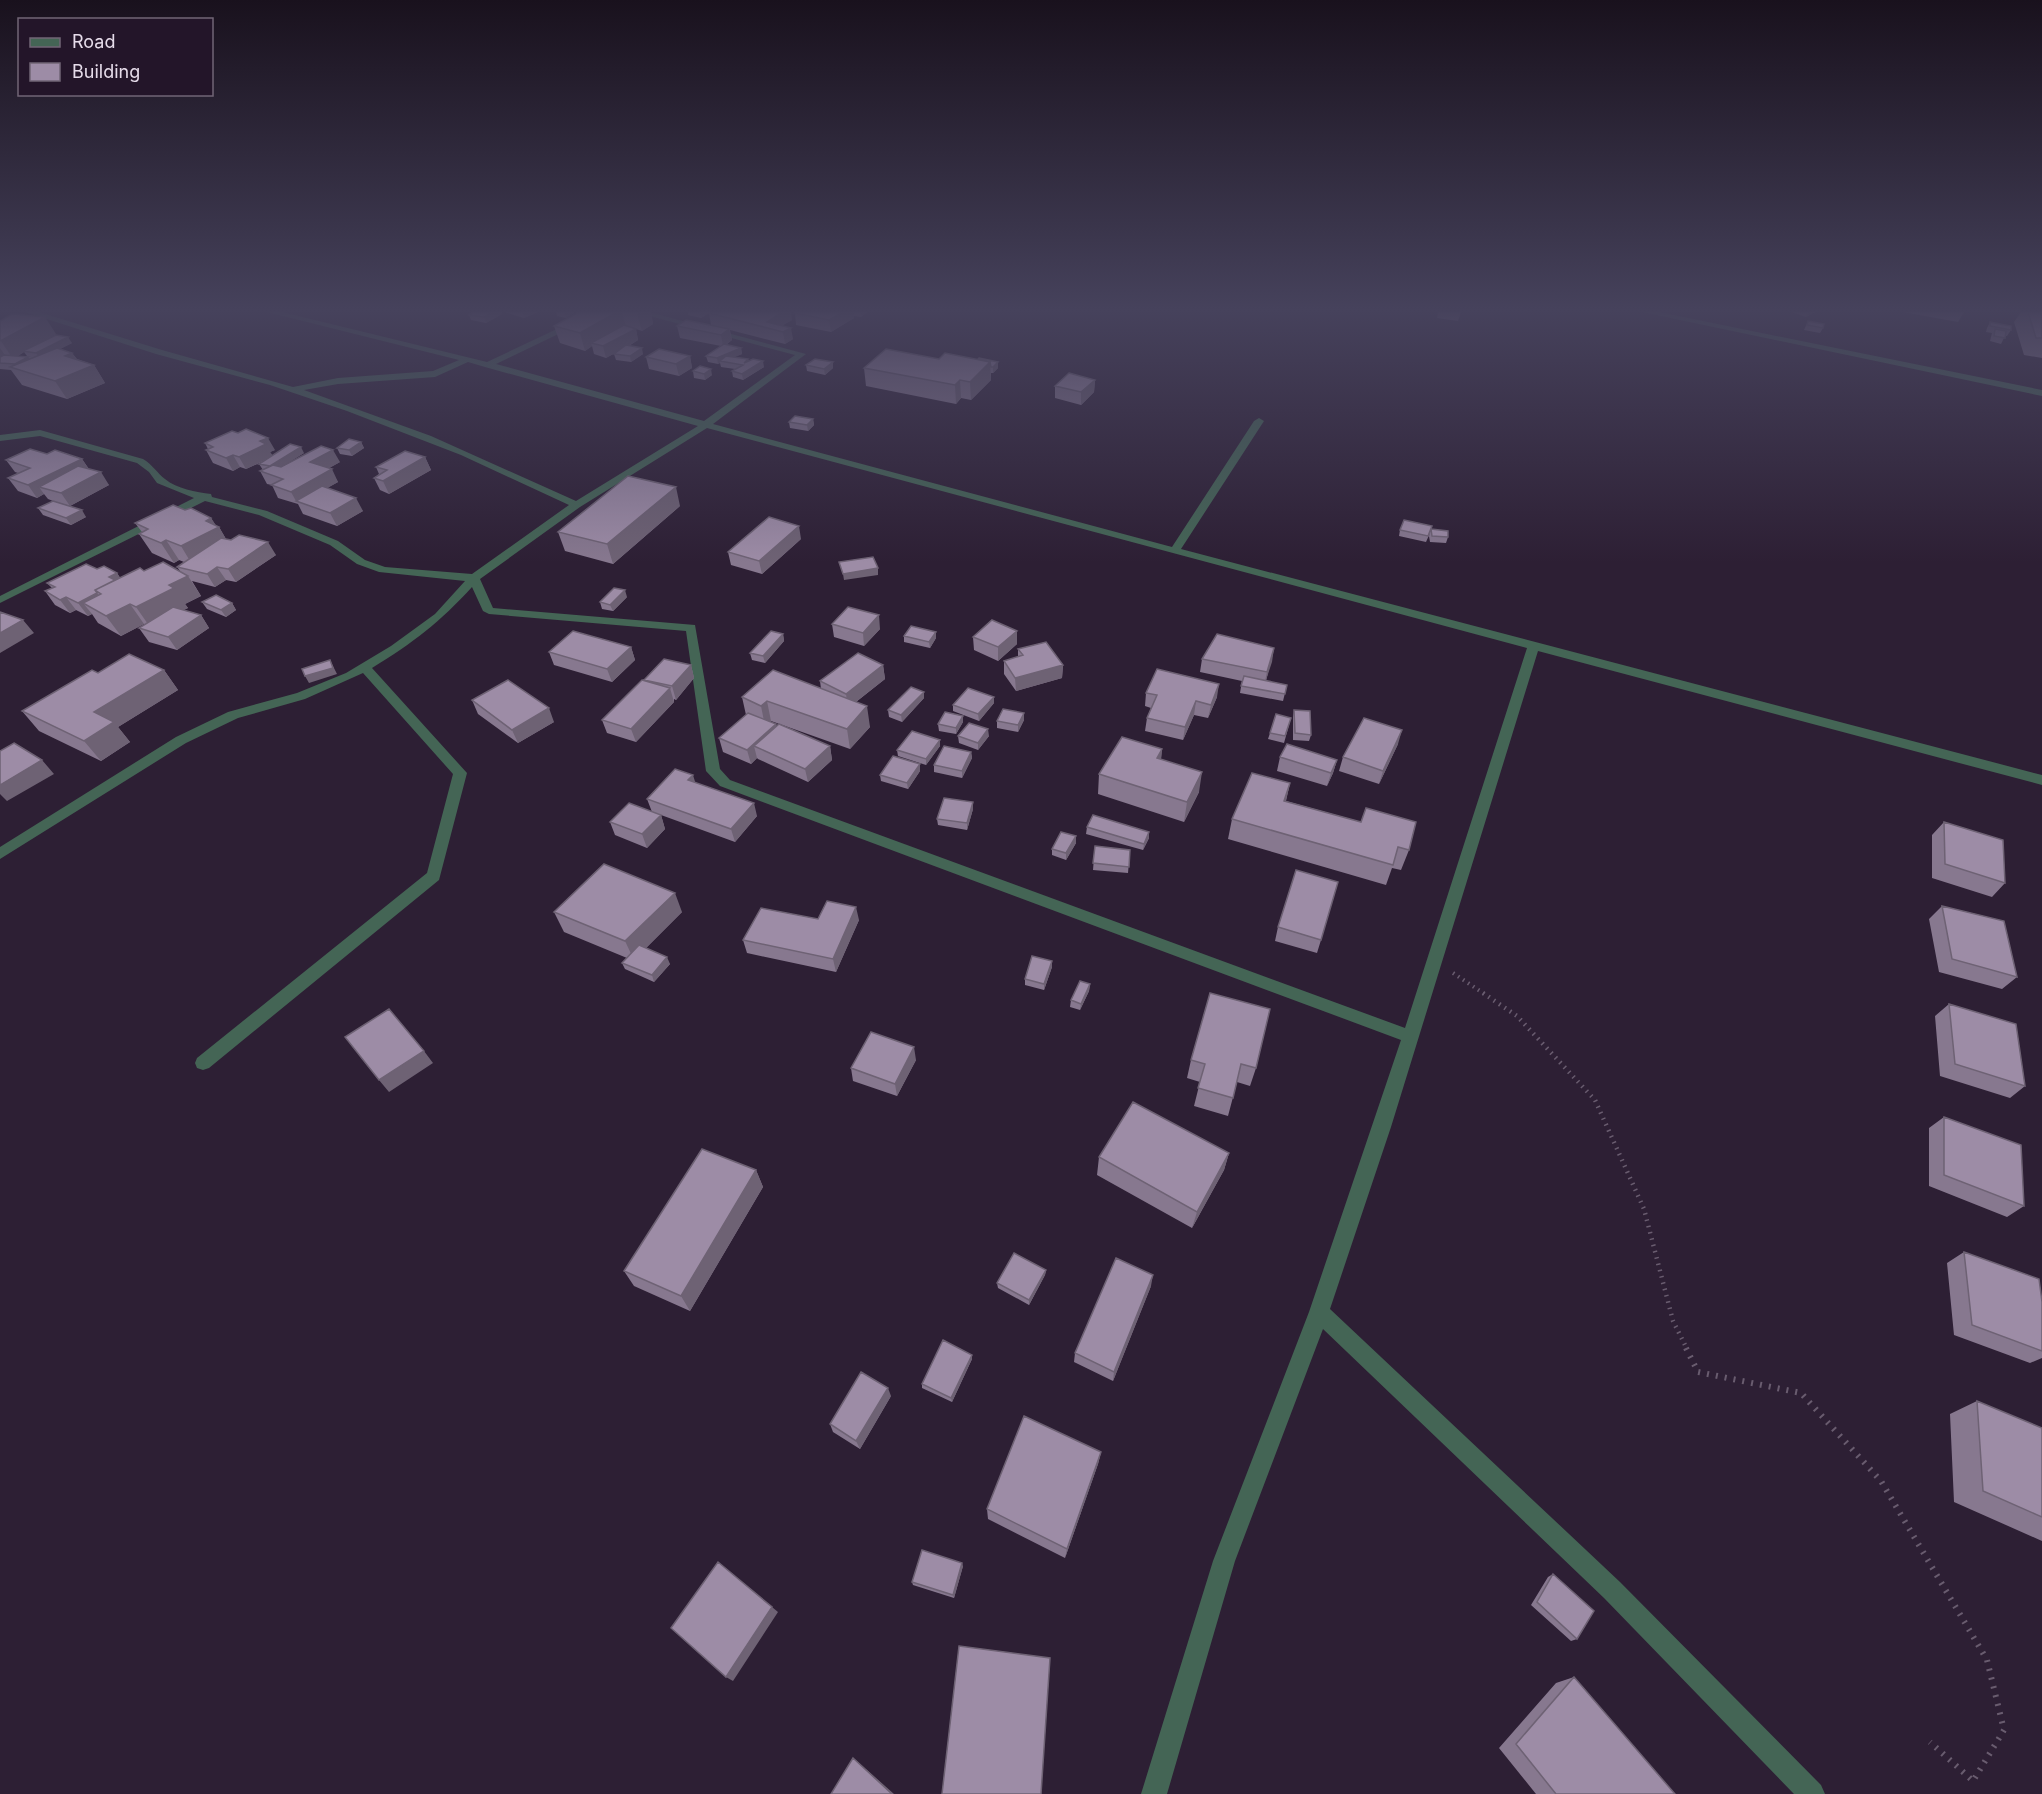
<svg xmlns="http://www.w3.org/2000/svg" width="2042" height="1794" font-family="Inter,sans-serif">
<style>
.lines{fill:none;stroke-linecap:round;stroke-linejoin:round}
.path-far2{stroke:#695c6f;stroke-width:4;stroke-dasharray:1.5 4.5;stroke-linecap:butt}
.path-far1{stroke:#695c6f;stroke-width:4.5;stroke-dasharray:1.5 5;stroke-linecap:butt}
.path{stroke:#695c6f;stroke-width:6;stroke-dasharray:2 7;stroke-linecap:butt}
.minor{fill:#446555;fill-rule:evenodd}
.wall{fill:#87788f;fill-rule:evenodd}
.shaded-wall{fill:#6e6274}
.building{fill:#9d8ca6;stroke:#6e6274;stroke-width:1.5}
</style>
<rect width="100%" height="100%" fill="#2d1f34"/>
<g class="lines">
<!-- path-far2 -->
<path class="path-far2" d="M1453,973L1486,995"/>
<!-- path-far1 -->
<path class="path-far1" d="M1483,993L1517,1016L1595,1100L1644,1209L1673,1321L1687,1349"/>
<!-- path -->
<path class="path" d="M1686,1348L1698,1372L1801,1393L1881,1481L1987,1660L2004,1730L1973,1781L1930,1742"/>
<!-- minor -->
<path class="minor" d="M25,312H39L162,350L293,387L338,378L433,371L459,360L267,312H282L487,362L593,312H604L496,364L704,421L795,355L635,312H649L806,354L713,424L1172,547L1254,421L1259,418L1264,421L1181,549L2042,775V785L1538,651L1391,1127L1330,1309L1620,1582L1821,1785L1825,1794H1794L1604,1598L1323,1329L1235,1561L1167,1794H1141L1213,1561L1309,1312L1401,1040L720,786L706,771L686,631L489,614L483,611L472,587C440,622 413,643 372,668L467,773L439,880L209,1068L203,1070L197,1068L195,1063L197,1058L427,873L453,774L363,673L305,699L238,718L186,743L0,859V847L176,737L228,712L297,693L346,673L391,646L435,614L465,581L379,572L357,564L330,545L259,515L205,501L0,603V596L194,498L157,483L149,472L137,463L40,436L0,441V435L40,430L143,459C153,465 157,473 165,479C177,489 196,492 211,494L212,497L267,511L338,541L365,560L385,567L472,574L569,505L461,455L347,411L270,385L156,354ZM468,362L485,367L698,426L576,501L431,436L304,390L338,384L435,377ZM707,428L1527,648L1405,1028L730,780L720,769L695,625L493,608L480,579L580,507Z
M1642,312H1659L2042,390V396Z"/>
</g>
<!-- wall -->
<path class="wall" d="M473,312H502V314L486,323L471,320L469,315Z
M504,312H538L524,318Z
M556,312H574V313L566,318L557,316Z
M579,312H651L653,324L642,331L636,329L638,340L629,346L643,354L631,362L616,360L614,354L615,353L606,358L594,354L592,346L585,351L560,343L554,326Z
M688,312H710L792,320L782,325L793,339L785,344L730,330L732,340L726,345L741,348L742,354L734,357L748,359L749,361L764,367L743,380L733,377L732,371L735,369L721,367L720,363L718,364L708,362L706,356L721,346L680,338L677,326L711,325L709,313L701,318L688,315Z
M797,312H867L861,317L854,316V318L831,332L796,325L795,313Z
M1438,312H1461L1458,321L1437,318Z
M1792,312H1815L1806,317Z
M1903,312H1964L1958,322Z
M2021,312H2042V358L2024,355L2014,322Z
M0,321L56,334L39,344L72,343L60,349L72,353L77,359L94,365L105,383L67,399L22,385L11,370L0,369ZM24,352L27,356H18Z
M1808,321L1823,328L1820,333L1804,330Z
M1990,322L2011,330L2007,336H2005L2001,344L1990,341L1992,333L1986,332L1987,328Z
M690,356L692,368L679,376L649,369L646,357Z
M939,359H978L998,362V368L993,373H991V380L971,400L961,398L956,404L866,386L864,368Z
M833,362V368L825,375L807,371L806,365Z
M693,371L712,375L705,380L694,378Z
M1095,380L1094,392L1081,405L1055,398V386Z
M813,419L814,425L808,431L790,428L789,422Z
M361,442L364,448L352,456L340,454L337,448Z
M205,443L275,450L270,452L272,455L304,453L281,467L340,462L329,468L338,482L327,488L363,511L337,526L303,514L298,504L278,498L272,485L267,484L260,471L263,470L259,464L264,461L246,469L240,467L233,471L213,463L206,450L208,449Z
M47,454L82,459L89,469L109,485L70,506L53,501L86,517L71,525L43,515L38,508L53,501L48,499L44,494L37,498L18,491L8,478L18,473L15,472L6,460Z
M425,457L431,470L389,494L380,490L374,478L379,474L376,467Z
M680,506L613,564L565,551L558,532Z
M185,510L211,518L216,526L219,527L226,539L276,555L236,582L226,580L215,587L192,581L201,596L185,604L188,608L183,610L201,615L209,628L177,650L149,642L139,628L145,625L144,624L121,636L98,623L92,614L88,616L76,610L70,613L55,605L45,591L52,588L47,583L97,569L117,573L120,578L144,571H180L177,567L184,562L179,560L174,563L152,553L139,534L142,532L135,523Z
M1431,529L1448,537L1446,543L1430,542L1429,536L1430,533L1426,542L1399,536L1400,530Z
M801,539L762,574L731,565L728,552Z
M627,597L613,611L602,609L600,602Z
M202,602L232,603L236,610L226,617L207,609Z
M832,624L880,629L864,646L834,637Z
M936,632V638L930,648L904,642V636Z
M783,634L784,641L765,663L752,660L750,653Z
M973,637L1017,644L998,661L974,650Z
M631,647L635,660L612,682L554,665L549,652Z
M1274,648L1266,681L1287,685L1283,701L1240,693L1242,681L1200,672L1202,659Z
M1018,649L1063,665L1062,678L1016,691L1004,674V661L1018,657Z
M691,665L694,678L676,700L674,699V702L636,742L607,733L602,720L645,681L644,680Z
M883,665L885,679L856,702L870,727L850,749L771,721L770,722L776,727L830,746L832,760L808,782L758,759L757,758L751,764L723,752L719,738L746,715L742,697L821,689L820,681Z
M164,670L178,690L118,727L130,742L101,761L39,731L22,711L98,673Z
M924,692V698L902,722L889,717L888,710Z
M1146,693L1217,697L1208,718L1194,715L1183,740L1145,731L1147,718L1151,708L1145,706Z
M472,700L554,722L518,743L478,714Z
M994,703L979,721L953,711V705Z
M1294,710L1311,735L1309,741L1293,740V717Z
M1024,713V720L1018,732L997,728V721Z
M1291,718L1284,743L1268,739L1270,733Z
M963,722L956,734L939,731L938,724Z
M958,736H989L978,750L959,743Z
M940,740V746L926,765L898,756L897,750Z
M1398,744L1379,784L1339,771L1343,757Z
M1162,749L1161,759L1199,792L1184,822L1098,794L1099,774Z
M971,752L972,758L962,778L934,772V765Z
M1280,757L1337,760L1333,773L1327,786L1277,771Z
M920,771L908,789L881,781L880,775Z
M695,783L757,816L735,842L661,815L665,829L647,848L615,835L610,822L652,812L647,799Z
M1290,783L1286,801L1361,822L1366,808L1409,850L1401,870L1392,868L1386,885L1228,839L1232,819Z
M973,809L967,830L938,825L937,819Z
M1944,822L2005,883L1992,897L1932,878V835Z
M1087,827L1149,832V838L1143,850L1086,834Z
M1076,836V843L1066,860L1052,855V849Z
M1095,846L1130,850L1128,873L1093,870Z
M1942,906L2017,977L2002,989L1939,972L1929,919Z
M554,912H682L646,948L670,964L654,982L625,969L622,963L627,958L564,932Z
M818,919L859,920L836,972L747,953L743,940Z
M1278,927L1321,940L1317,953L1275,941Z
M1052,961V967L1044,990L1025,985V979Z
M1090,984L1089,991L1080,1010L1070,1007L1071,1000Z
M1210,993L1256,1068L1250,1086L1237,1082L1228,1116L1194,1106L1200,1082L1187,1078L1191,1060Z
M1949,1004L2025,1086L2010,1098L1940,1076L1935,1016Z
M916,1060L897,1096L853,1081L851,1068Z
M1944,1117L2024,1206L2007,1217L1929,1186V1128Z
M1229,1153L1224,1170L1192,1228L1097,1175L1099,1157Z
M756,1170L763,1187L690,1311L634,1286L624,1271Z
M1964,1252L2042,1302V1358L2030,1363L1954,1335L1947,1263Z
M1046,1270L1045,1275L1029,1305L998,1288L997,1283Z
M1151,1286L1113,1381L1074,1362L1075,1353Z
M972,1355V1359L952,1402L922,1388V1384Z
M891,1396L860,1449L833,1432L830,1424Z
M1977,1401L2042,1428V1541L1954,1502L1950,1414Z
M1101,1452L1098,1464L1065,1558L988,1519L987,1509Z
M963,1566L954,1598L913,1585L912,1582Z
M1553,1574L1577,1639L1571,1641L1531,1605L1548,1577Z
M1574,1677L1675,1794H1536L1499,1748L1556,1683Z"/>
<!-- shaded-wall -->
<path class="shaded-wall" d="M493,312H502V314L486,323L484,317Z
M522,312H538L524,318Z
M564,312H574V313L566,318Z
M617,312H622L626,327L591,343L592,346L585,351L580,333Z
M640,312H651L653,324L642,331L637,314Z
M700,312H710L701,318Z
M783,312H791L792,320L775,330L767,322Z
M843,312H854V318L831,332L829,320Z
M860,312H867L861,317Z
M1809,312H1815L1806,317Z
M45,317L56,334L25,352L23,351L24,352L13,359L1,341Z
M791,328L793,339L785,344L783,332Z
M636,329L638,340L606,358L603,346Z
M729,329L732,340L723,346L721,335Z
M68,337L72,343L40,359L36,353Z
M0,348L7,358L0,362Z
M642,348L643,354L631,362L630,356Z
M741,348L742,354L723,362L720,361V363L718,364L717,358Z
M72,353L83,369L94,365L105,383L67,399L55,381L65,356Z
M690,356L692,368L679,376L676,364Z
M28,357L32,363L15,364Z
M763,361L764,367L743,380L742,374Z
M833,362V368L825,375L824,369Z
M990,362L991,380L971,400L970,382Z
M998,362V368L993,373V367Z
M711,369L712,375L705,380L704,374Z
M960,380L961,398L956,404L955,385Z
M1095,380L1094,392L1081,405V392Z
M813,419L814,425L808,431L807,425Z
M268,438L275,450L270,452L273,456L246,469L239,457L260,441Z
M361,442L364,448L352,456L349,450Z
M301,447L304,453L273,472L270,466Z
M333,450L340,462L317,475L310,462Z
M233,455L240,467L233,471L226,458Z
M425,457L431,470L389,494L383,481Z
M82,459L90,471L39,487L44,494L37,498L28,485Z
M332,469L338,482L301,503L296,501L291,492Z
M101,472L109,485L70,506L61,493Z
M676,487L680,506L613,564L607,544Z
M356,498L363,511L337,526L330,513Z
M82,510L86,517L71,525L66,518Z
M211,518L217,527H219L230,546L193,566L181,546L206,521Z
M799,526L801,539L762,574L759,561Z
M166,540L179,560L174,563L161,543Z
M268,542L276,555L236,582L228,569Z
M217,567L226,580L215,587L207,574Z
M878,568V575L844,580L843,574Z
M117,573L126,586L109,577Z
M188,576L201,596L185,604L188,608L150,627L136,607L169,585Z
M625,590L627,597L613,611L610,605Z
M97,593L107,606L83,603L92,614L88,616L78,603Z
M66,597L76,610L70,613L60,600Z
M232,603L236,610L226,617L221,610Z
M130,604L144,624L121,636L106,616Z
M201,615L209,628L177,650L168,637Z
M879,615L880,629L864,646L863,633Z
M23,620L34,633L0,653V633Z
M1017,631V644L998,661V647Z
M936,632V638L930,648L929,642Z
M783,634L784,641L765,663L763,656Z
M631,647L635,660L612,682L607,669Z
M1274,648L1272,662L1264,686L1267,672Z
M330,660L337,674L309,683L305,676Z
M691,665L694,678L676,700L672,686Z
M883,665L885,679L848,708L846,694Z
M1063,665L1062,678L1016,691L1015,678Z
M164,670L178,690L118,727L130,742L101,761L84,741L94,712Z
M1219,684L1217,697L1208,718L1211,705Z
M670,688L674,702L636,742L631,729Z
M924,692V698L902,722L901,715Z
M994,697V703L979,721L978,714Z
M767,701L771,721L765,726L761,706Z
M1196,701L1194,715L1183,740L1185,727Z
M867,706L870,727L850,749L847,729Z
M549,708L554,722L518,743L512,730Z
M1024,713V720L1018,732V725Z
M963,716V722L956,734V728Z
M776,724L779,738L754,746L757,758L751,764L747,750Z
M988,729L989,736L978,750V743Z
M1402,730L1398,744L1379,784L1383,771Z
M940,740V746L926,765V759Z
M830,746L832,760L808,782L805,769Z
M1162,749L1160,769L1157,758Z
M971,752L972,758L962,778V771Z
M42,760L54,774L7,801L0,794V785Z
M1337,760L1333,773L1327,786L1331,773Z
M920,764V771L908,789L907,783Z
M1202,772L1199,792L1184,822L1187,802Z
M693,775L697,788L688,780Z
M1290,783L1285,804L1284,801Z
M973,802V809L967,830V823Z
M754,803L757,816L735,842L731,829Z
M661,815L665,829L647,848L642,834Z
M1149,832V838L1143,850L1144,844Z
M1076,836V843L1066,860V853Z
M675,893L682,912L634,960L625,941Z
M856,907L859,920L836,972L833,959Z
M667,957L670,964L654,982L652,975Z
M1052,961V967L1044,990V984Z
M1090,984L1089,991L1080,1010L1081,1004Z
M914,1047L916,1060L897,1096L895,1084Z
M424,1051L433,1063L389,1092L379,1080Z
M1229,1153L1224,1170L1192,1228L1197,1212Z
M756,1170L763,1187L690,1311L681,1296Z
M1046,1270L1045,1275L1029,1305V1300Z
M1153,1275L1151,1286L1113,1381L1114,1372Z
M972,1355V1359L952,1402L951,1398Z
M888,1388L891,1396L860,1449L856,1441Z
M1101,1452L1098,1464L1065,1558L1067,1549Z
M962,1563L963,1566L954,1598L953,1595Z
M772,1607L778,1612L733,1681L726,1677Z
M853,1758L857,1761L894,1794H892Z"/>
<!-- building -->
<path class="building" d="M473,312H493L484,317L469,315Z
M579,312H617L580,333L554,326Z
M711,312H783L767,322L791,328L783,332L709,313Z
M797,312H843L829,320L795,313Z
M2028,312H2042V338H2036Z
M12,314L45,317L0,341V321Z
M686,320L729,329L721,335L677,326Z
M1808,321L1824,324L1823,328L1807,325Z
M1990,322L2011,326V330L1990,326Z
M624,325L636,329L603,346L591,343Z
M1995,329L2006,331L2005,338L1994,336Z
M56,335L68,337L36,353L23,351Z
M724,344L741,348L717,358L706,356Z
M626,345L642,348L630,356L614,354Z
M57,348L72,353L65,356L94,365L55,381L10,367Z
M659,349L690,356L676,364L646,357Z
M886,349L939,359L945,353L990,362L970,382L960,380L955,385L864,368Z
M4,355L28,357L15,364L0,363V357Z
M726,356L748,359L744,363L753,359L763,361L742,374L732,371L743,365L720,361Z
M979,358L998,362L993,367H991L990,362L978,359Z
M815,359L833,362L824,369L806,365Z
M700,366L711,369L704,374L693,371Z
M1069,373L1095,380L1081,392L1055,386Z
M795,416L813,419L807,425L789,422Z
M246,429L268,438L260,441L266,444L239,457L233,455L226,458L206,450L213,447L205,443L232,431L238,433Z
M349,439L361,442L349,450L337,448Z
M290,444L301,447L270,466L259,464Z
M321,446L333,450L310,462L332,469L291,492L271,485L283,479L260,471L273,465L281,467Z
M30,449L47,454L55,450L82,459L28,485L8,478L30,468L6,460Z
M405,451L425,457L383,481L374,478L387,470L376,467Z
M78,466L101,472L61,493L39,487Z
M628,476L676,487L607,544L558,532Z
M322,486L356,498L330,513L296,501Z
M53,501L82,510L66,518L38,508Z
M173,505L185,510L191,508L211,518L206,521L219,527L181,546L166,540L161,543L139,534L148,529L135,523Z
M769,517L799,526L759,561L728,552Z
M1404,520L1432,526L1428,536L1400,530Z
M1431,529L1448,531V537L1432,536Z
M239,535L268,542L228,569L217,567L207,574L177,567L221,538L231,540Z
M873,557L878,568L843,574L839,562Z
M163,562L188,576L169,585L174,588L136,607L130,604L106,616L83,603L101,594L95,590L140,568L144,571Z
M86,564L97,569L104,566L117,573L109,577L115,580L95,590L97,593L78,603L66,597L60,600L45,591L55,587L47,583Z
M614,588L625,590L610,605L600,602Z
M216,595L232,603L221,610L202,602Z
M173,607L201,615L168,637L139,628Z
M848,607L879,615L863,633L832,624Z
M0,612L23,620L0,633Z
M992,620L1017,631L998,647L973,637Z
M911,626L936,632L929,642L904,636Z
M573,631L631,647L607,669L549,652Z
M771,631L783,634L763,656L750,653Z
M1217,634L1274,648L1267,672L1202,659Z
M1046,642L1063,665L1015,678L1004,661L1023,655L1018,649Z
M858,653L883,665L846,694L820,681Z
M129,654L164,670L94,712L114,722L84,741L22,711L92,670L98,673Z
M664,659L691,665L672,686L644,680Z
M330,660L333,668L305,676L302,669Z
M1157,669L1219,684L1211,705L1196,701L1185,727L1147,718L1157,695L1146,693Z
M773,670L867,706L847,729L767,701L761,706L742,697Z
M1244,676L1287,685L1285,694L1241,686Z
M508,680L549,708L512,730L472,700Z
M642,680L670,688L631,729L602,720Z
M911,687L924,692L901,715L888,710Z
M968,688L994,697L978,714L953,705Z
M1003,709L1024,713L1018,725L997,721Z
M1294,710L1310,711L1311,735L1295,733Z
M945,712L963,716L956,728L938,724Z
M748,713L776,724L747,750L719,738Z
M1276,714L1291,718L1285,736L1270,733Z
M1364,718L1402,730L1383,771L1343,757Z
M969,723L988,729L978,743L958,736Z
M779,724L830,746L805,769L754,746Z
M912,731L940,740L926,759L897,750Z
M1122,737L1162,749L1157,758L1202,772L1187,802L1099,774Z
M14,743L42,760L0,785V751Z
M1287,744L1337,760L1331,773L1280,757Z
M944,746L971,752L962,771L934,765Z
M893,756L920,764L907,783L880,775Z
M675,769L693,775L688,780L754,803L731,829L647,799Z
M1252,773L1290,783L1284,801L1361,822L1366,808L1416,822L1409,850L1398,847L1393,865L1232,819Z
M944,798L973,802L967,823L937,819Z
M629,803L661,815L642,834L610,822Z
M1093,815L1149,832L1144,844L1087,827Z
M1944,822L2003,840L2005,883L1945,864Z
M1061,832L1076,836L1066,853L1052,849Z
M1095,846L1130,850L1129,867L1093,863Z
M604,864L675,893L625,941L554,912Z
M1296,870L1338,882L1321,940L1278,927Z
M827,901L856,907L833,959L743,940L761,908L818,919Z
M1942,906L2004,921L2017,977L1952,959Z
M639,945L667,957L652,975L622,963Z
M1032,956L1052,961L1044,984L1025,979Z
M1080,981L1090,984L1081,1004L1071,1000Z
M1210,993L1270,1009L1256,1068L1241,1064L1233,1098L1198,1088L1205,1064L1191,1060Z
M1949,1004L2016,1024L2025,1086L1955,1064Z
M389,1009L424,1051L379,1080L345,1037Z
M871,1032L914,1047L895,1084L851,1068Z
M1133,1102L1229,1153L1197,1212L1099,1157Z
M1944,1117L2021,1145L2024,1206L1944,1175Z
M702,1149L756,1170L681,1296L624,1271Z
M1964,1252L2039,1279L2042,1302V1351L1972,1325Z
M1014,1253L1046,1270L1029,1300L997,1283Z
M1116,1258L1153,1275L1114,1372L1075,1353Z
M943,1340L972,1355L951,1398L922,1384Z
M861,1372L888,1388L856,1441L830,1424Z
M1977,1401L2042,1428V1517L1983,1491Z
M1024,1416L1101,1452L1067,1549L987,1509Z
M922,1550L962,1563L953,1595L912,1582Z
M718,1562L772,1607L726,1677L671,1628Z
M1553,1574L1594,1611L1577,1639L1537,1602Z
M959,1646L1050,1658L1041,1794H942Z
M1574,1677L1675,1794H1556L1516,1744Z
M853,1758L892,1794H831Z"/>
<!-- sky -->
<linearGradient id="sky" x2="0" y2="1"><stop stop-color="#19111d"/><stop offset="0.55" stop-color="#46425c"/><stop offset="1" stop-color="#46425c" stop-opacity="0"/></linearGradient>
<rect width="2042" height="563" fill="url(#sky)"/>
<!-- legend -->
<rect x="18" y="18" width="195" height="78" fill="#231529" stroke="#716576" stroke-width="1.5"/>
<rect x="30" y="38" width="30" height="9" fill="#446555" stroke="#716576" stroke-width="1.5"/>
<text x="72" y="48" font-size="18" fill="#e6dcea">Road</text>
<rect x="30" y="63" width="30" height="18" fill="#9d8ca6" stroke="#716576" stroke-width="1.5"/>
<text x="72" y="78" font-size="18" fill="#e6dcea">Building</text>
</svg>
